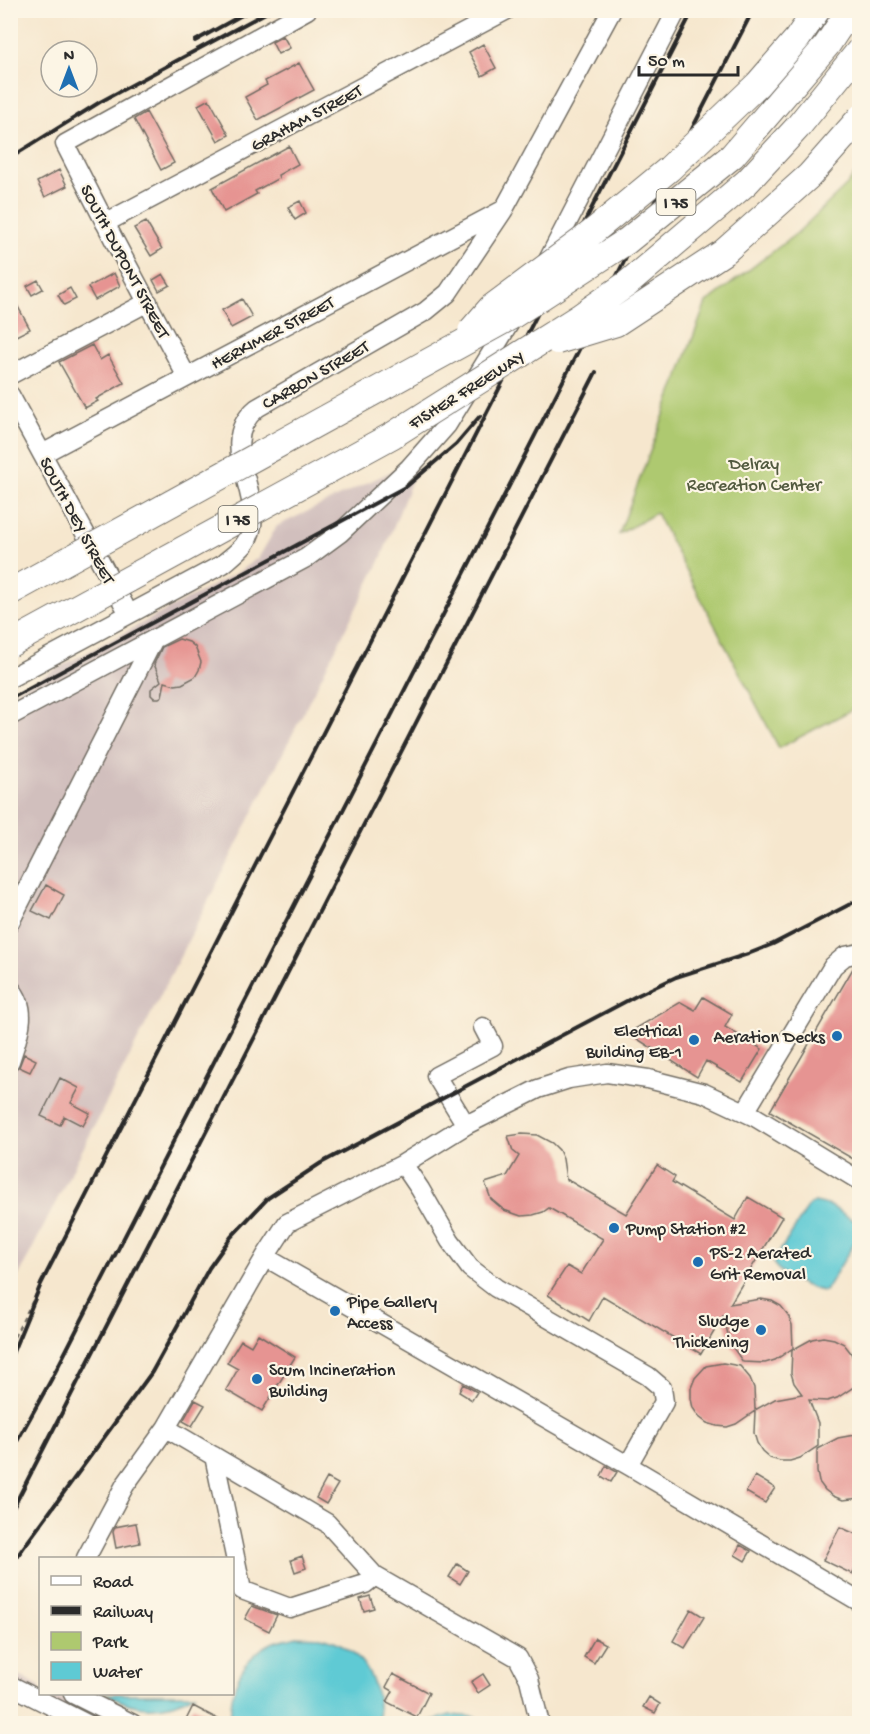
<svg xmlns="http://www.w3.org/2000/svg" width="870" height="1734" font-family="'Gochi Hand',sans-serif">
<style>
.industrial{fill:#d1bfbd}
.green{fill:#aec96f;stroke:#6c7a4d;stroke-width:1.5}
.water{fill:#5ecad4;stroke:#447a80;stroke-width:1.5}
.building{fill:#e69492}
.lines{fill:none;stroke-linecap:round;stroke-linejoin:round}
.minor-casing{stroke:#726d64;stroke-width:21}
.path{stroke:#726d64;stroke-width:2;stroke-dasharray:4.5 4.5;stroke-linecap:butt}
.minor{stroke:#fff;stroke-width:18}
.rail{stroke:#2b2b2b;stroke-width:4}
.highway-bridge-casing{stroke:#726d64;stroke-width:28;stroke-linecap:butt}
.highway-bridge{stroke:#fff;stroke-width:26}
.poi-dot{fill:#1f6fb2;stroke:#fcf5e5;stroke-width:2}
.labels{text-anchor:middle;stroke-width:4.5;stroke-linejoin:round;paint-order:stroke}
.shield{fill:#fcf5e5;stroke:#6a6863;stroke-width:1.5}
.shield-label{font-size:16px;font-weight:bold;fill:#2b2b2b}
.street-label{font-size:18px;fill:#2b2b2b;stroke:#fcf5e5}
.park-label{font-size:18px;fill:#525a3f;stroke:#fcf5e5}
.poi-label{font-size:18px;fill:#2b2b2b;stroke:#fcf5e5;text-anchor:start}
</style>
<rect width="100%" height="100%" fill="#fcf5e5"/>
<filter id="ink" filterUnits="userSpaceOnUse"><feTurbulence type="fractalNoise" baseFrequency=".0167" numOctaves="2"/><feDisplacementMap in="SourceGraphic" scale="12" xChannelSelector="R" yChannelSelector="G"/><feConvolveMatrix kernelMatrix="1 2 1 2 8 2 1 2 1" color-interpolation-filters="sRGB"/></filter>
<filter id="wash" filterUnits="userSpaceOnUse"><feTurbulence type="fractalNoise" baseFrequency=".008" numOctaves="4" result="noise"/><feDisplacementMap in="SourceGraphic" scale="24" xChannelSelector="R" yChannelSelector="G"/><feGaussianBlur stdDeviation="1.35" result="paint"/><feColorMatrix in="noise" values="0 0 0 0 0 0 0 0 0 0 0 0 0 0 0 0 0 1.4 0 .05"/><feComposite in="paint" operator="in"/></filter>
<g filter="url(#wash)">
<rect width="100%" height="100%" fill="#f6e7ce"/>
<!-- industrial -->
<path class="industrial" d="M417,467L380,561L11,1291V693L238,572L259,557L277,526L392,471Z
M18,1675L40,1686V1694H55L114,1723H88L15,1689Z"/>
<!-- green -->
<path class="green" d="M859,168V706L779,748L656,513L619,534L706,303L797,233L847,185Z"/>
<!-- water -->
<path class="water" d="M815,1202L831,1206L859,1224L858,1237L825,1291C812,1290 778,1275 773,1262L810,1204Z
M297,1636C304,1637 313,1636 321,1637C362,1646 382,1684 378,1723H231C228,1691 242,1656 274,1642C281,1640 289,1638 297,1636Z
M107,1694H195C166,1711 136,1712 107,1694Z
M450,1715L474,1717L492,1723H424Z"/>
<g id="blocks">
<!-- building -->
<path class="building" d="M283,36L290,48L278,54L272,42Z
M483,44L496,68L482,76L469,52Z
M299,63L314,90L258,120L245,97L267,85L265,81Z
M209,99L229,135L218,141L198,105Z
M146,112L174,163L161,170L134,119Z
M289,146L298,164L278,175L279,178L255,191L257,194L224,212L212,188Z
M59,170L67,186L45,197L37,182Z
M300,201L306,213L295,220L288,207Z
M146,222L162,249L151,256L134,228Z
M114,273L120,286L95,300L88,287Z
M163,274L170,285L159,291L153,280Z
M38,280L43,289L32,295L27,286Z
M70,288L76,299L64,305L58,295Z
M10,292L30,329L10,339Z
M242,299L252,317L231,328L222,310Z
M92,345L100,360L108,355L124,383L96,399L98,401L85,408L59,362Z
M179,639L189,642L195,647L201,662L199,670L195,677L182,684L175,685L165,682L162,696L159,698H154L151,695V689L161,681L154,664L162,647Z
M46,885L64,895L51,920L32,911Z
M855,965H860V1163L770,1111Z
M703,997L732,1014L725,1027L762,1049L742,1082L706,1061L697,1077L628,1033L681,1002L695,1010Z
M24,1054L36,1060L30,1072L19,1067Z
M60,1078L79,1088L71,1103L90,1113L83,1126L64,1116L60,1125L41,1116Z
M522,1134L537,1135L552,1143L559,1150L563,1159L566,1179L626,1214L657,1165L675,1177L672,1182L735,1220L748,1197L782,1217L730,1304L761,1299L772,1301L781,1306L788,1315L792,1325L793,1348L775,1360L765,1363L743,1362L731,1345L723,1316L701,1354L603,1296L589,1321L548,1295L567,1266L581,1274L603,1239L549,1208L543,1212L533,1215L521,1216L504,1210L491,1199L485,1183L507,1176L519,1156L513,1151L508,1136Z
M258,1334L295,1357L262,1411L226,1390L238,1369L227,1363L241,1340L251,1346Z
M823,1337L834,1339L844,1344L851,1353L855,1363V1386L837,1398L827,1401L809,1400L818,1423V1446L800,1458L790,1461H780L770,1458L762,1451L757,1443L754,1433L755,1411L736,1424L727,1427L717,1426L707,1423L699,1417L693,1408L691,1399V1388L695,1378L706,1366L723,1363L740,1366L750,1378L754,1388L755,1410L775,1399L802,1394L794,1383L791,1373L792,1350L812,1339Z
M463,1384L477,1392L472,1400L459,1392Z
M195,1400L205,1405L192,1426L183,1421Z
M860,1434V1498L843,1500L833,1496L825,1490L819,1482L817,1472V1449L838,1438Z
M606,1466L617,1472L611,1482L601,1476Z
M755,1476L775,1488L765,1503L746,1492Z
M327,1478L338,1484L326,1504L316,1498Z
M136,1523L140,1543L116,1548L113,1532L115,1527Z
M840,1527L860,1536V1560L852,1574L823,1560Z
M740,1545L751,1551L745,1561L735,1555Z
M302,1556L306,1568L295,1572L291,1560Z
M457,1564L468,1571L460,1584L449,1577Z
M370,1596L374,1608L364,1611L360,1599Z
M252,1606L277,1615L269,1631L245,1619Z
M691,1609L704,1617L685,1648L673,1641Z
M595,1638L606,1644L594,1663L584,1657Z
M393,1674L429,1693L417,1717L387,1702L393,1691L386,1687Z
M483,1674L490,1685L478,1693L471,1682Z
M649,1697L660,1704L655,1713L643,1707Z
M193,1706L227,1724H184Z"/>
</g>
</g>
<g filter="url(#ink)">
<use href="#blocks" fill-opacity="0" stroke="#726d64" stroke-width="1.5"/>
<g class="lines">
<defs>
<path id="minor" d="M105,223L507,10
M547,262L677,10
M10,375L148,302
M187,377L114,240L65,144L307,10
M10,395L129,614
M42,454L501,211
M10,678L223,564C230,558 238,552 244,545C275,501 210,447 257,408L426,311L448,293L503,211L612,10
M10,716L306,558L340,533L409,468L447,425L514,316
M10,922L154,639
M10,988C30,1010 18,1036 10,1061
M745,1112L833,966L845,956L860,953
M466,1125L436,1076L493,1046L483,1027
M403,1164L466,1125L538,1089L569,1079L607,1073L648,1079L704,1093L755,1117L860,1181
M265,1257L287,1223L403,1164L420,1189L450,1241L470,1268L496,1288L648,1376L662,1388L664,1402L628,1465
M214,1456L242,1590L290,1608L365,1584L375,1576
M86,1558L125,1485L166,1428
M10,1685L87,1724
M73,1694L133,1724
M540,1724L529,1679L518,1658L375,1576L327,1523L166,1428L265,1257L631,1467L860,1602"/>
</defs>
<!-- minor casing -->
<use href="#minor" class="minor-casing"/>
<!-- path -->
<path class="path" d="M10,1345L41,1284"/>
<!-- minor -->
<use href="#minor" class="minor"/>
<!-- rail -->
<path class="rail" d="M195,41L251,10
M10,158L100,102L271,10
M10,699L407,486L456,444L480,416
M10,1359L41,1284L693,10
M10,1454L51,1380L753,10
M10,1514L596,372
M10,1566L152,1372L209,1268L231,1237L268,1198L321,1163L636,996L676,977L748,954L773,944L860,899"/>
<defs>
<path id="highway-bridge" d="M471,331L491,308L584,239L669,169L758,84L797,39L817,10
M557,341L616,323L724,252L809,176L860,118
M10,592L510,317L627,241L732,156L827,45L850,10
M10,644L393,435L581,316L627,284L747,182L797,128L860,50"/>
</defs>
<!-- highway-bridge casing -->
<use href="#highway-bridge" class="highway-bridge-casing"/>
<!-- highway-bridge -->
<use href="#highway-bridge" class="highway-bridge"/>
</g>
</g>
<!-- markers -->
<g class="poi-dot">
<circle cx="837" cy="1036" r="6"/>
<circle cx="694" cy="1040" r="6"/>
<circle cx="614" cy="1228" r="6"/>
<circle cx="698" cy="1262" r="6"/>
<circle cx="335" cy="1311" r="6"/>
<circle cx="761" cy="1330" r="6"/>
<circle cx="257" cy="1379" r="6"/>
</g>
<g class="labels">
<!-- shield labels -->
<g class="shield">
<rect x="656.5" y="189" width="39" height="26" rx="4.5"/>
<rect x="218.5" y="506" width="39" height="26" rx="4.5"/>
</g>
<g class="shield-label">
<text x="676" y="208">I 75</text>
<text x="238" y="525">I 75</text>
</g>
<!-- street labels -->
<g class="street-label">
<text transform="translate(306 117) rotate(-28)" y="6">GRAHAM STREET</text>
<text transform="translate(126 261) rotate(62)" y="6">SOUTH DUPONT STREET</text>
<text transform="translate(272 332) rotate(-28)" y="6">HERKIMER STREET</text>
<text transform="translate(315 374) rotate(-30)" y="6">CARBON STREET</text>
<text transform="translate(466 389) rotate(-32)" y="6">FISHER FREEWAY</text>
<text transform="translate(78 520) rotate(62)" y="6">SOUTH DEY STREET</text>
</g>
<!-- park labels -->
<g class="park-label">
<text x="754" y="469">Delray<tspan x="754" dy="21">Recreation Center</tspan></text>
</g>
<!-- poi labels -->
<g class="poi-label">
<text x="682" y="1036" text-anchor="end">Electrical<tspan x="682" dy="21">Building EB-1</tspan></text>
<text x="825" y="1042" text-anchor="end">Aeration Decks</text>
<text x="626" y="1234">Pump Station #2</text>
<text x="710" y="1258">PS-2 Aerated<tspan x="710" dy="21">Grit Removal</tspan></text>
<text x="347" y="1307">Pipe Gallery<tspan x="347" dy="21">Access</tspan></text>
<text x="749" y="1326" text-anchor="end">Sludge<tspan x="749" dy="21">Thickening</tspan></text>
<text x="269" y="1375">Scum Incineration<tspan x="269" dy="21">Building</tspan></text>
</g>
</g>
<!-- margin -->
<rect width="870" height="1734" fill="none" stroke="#fcf5e5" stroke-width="36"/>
<!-- legend -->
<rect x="39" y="1557" width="195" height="138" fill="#fcf5e5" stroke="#a8a49b" stroke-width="1.5"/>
<rect x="51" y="1576" width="30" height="9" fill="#ffffff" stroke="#a8a49b" stroke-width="1.5"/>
<text x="93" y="1587" font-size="18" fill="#2b2b2b">Road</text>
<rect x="51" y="1606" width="30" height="9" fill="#2b2b2b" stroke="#a8a49b" stroke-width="1.5"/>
<text x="93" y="1617" font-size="18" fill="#2b2b2b">Railway</text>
<rect x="51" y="1632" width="30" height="18" fill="#aec96f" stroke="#a8a49b" stroke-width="1.5"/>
<text x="93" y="1647" font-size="18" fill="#2b2b2b">Park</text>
<rect x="51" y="1662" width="30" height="18" fill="#5ecad4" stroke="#a8a49b" stroke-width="1.5"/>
<text x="93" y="1677" font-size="18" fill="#2b2b2b">Water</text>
<!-- north arrow -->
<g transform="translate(69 69)"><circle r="28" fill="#fcf5e5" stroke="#a8a49b" stroke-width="1.5"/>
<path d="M0-4.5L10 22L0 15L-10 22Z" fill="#1f6fb2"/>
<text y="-9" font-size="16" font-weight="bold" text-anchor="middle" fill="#2b2b2b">N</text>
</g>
<!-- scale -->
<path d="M639 66v9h99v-9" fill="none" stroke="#2b2b2b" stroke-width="3"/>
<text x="648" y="66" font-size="18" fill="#2b2b2b" stroke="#fcf5e5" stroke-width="4.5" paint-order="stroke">50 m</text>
</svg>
